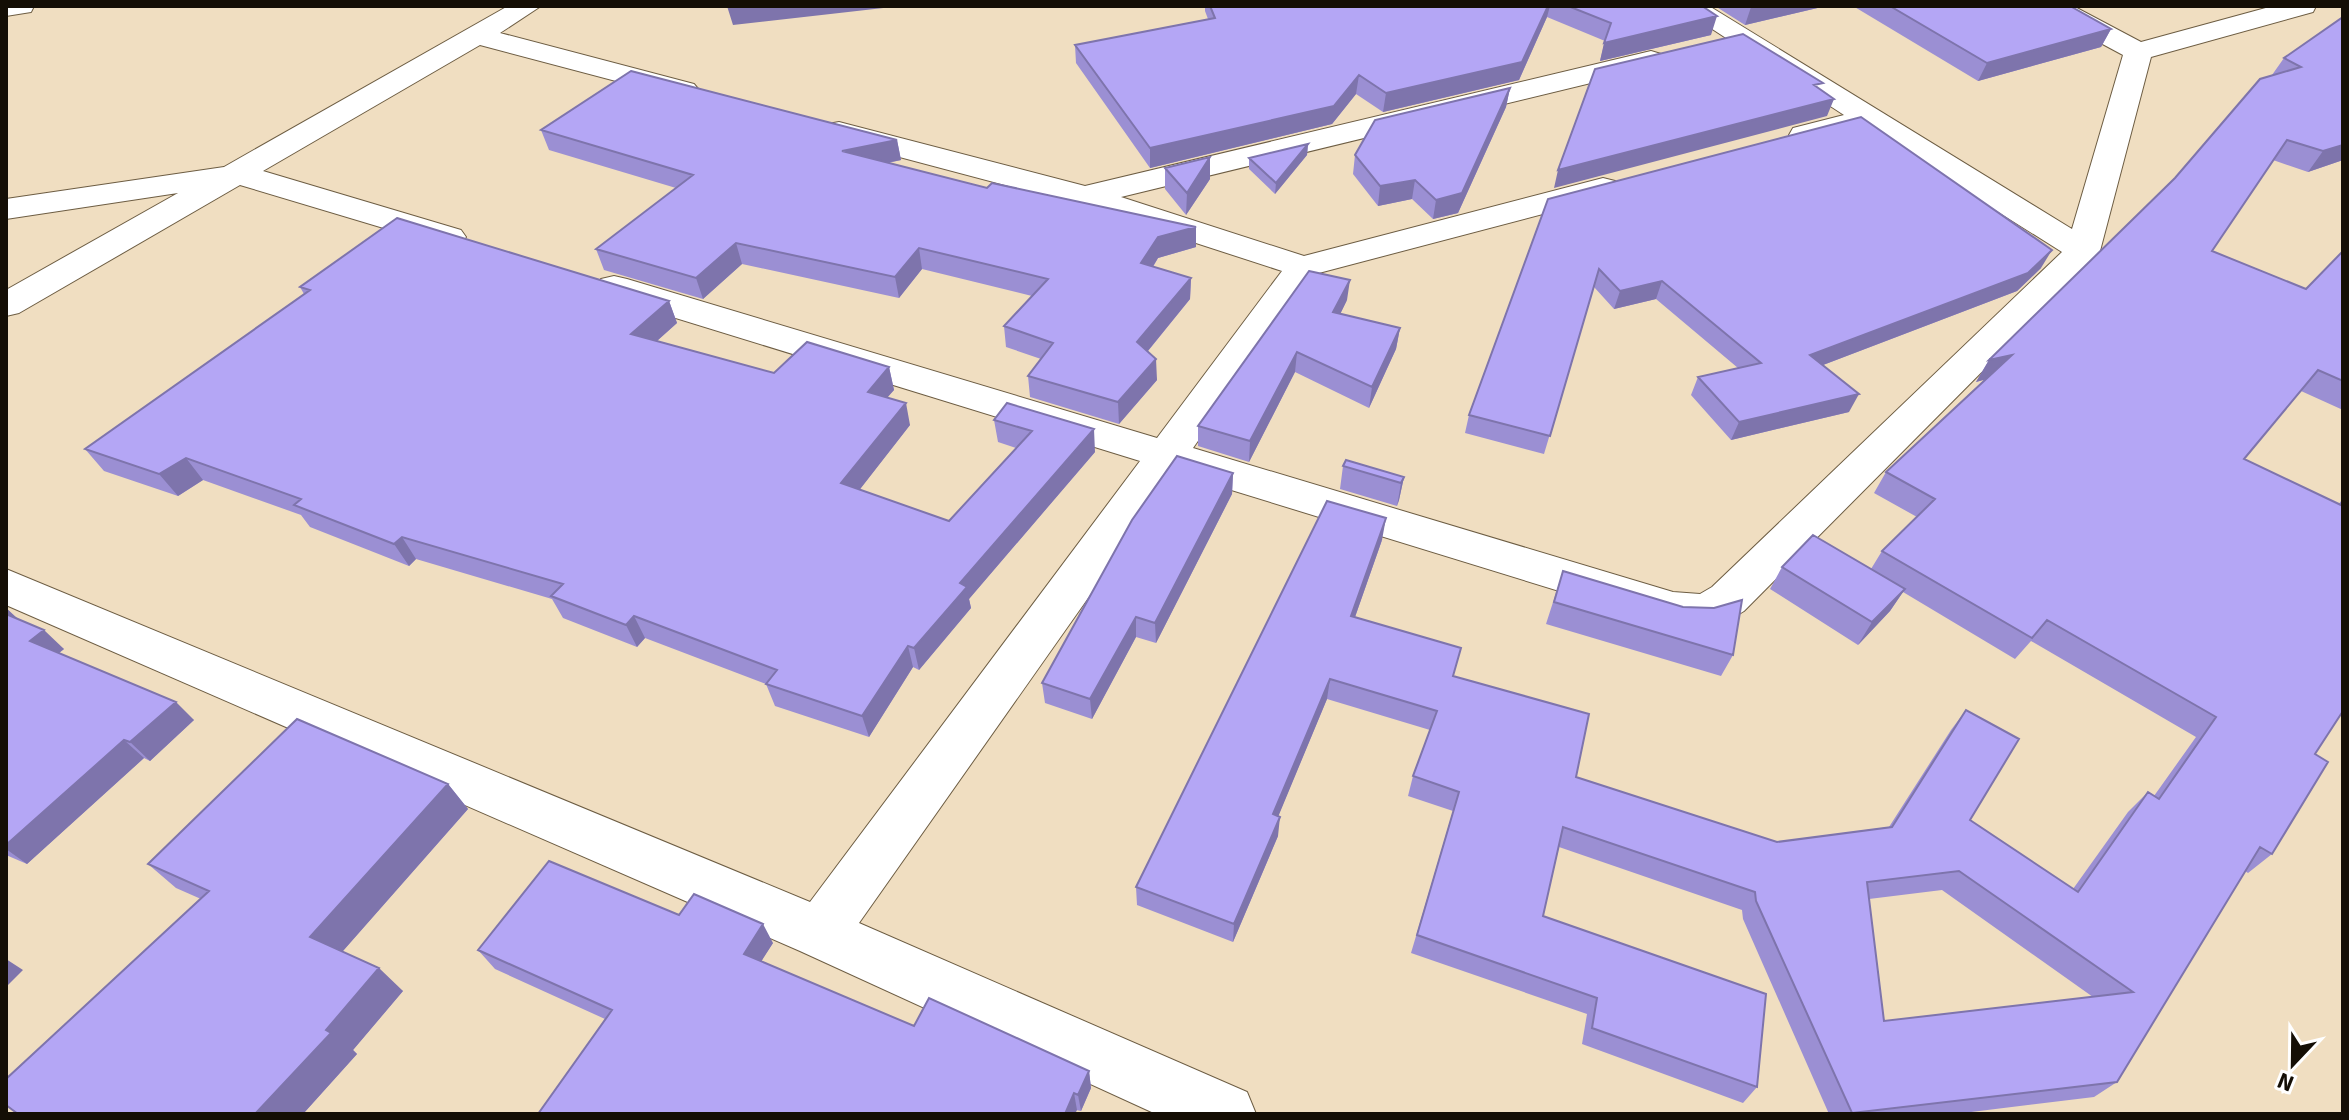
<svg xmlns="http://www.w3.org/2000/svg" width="2349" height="1120" font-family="Signika,sans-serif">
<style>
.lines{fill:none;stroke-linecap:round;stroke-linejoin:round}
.minor-casing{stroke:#6d5d43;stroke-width:2}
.minor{fill:#fff;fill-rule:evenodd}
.wall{fill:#9b8fd3;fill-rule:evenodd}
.shaded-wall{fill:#7e74ac}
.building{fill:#b4a6f5;stroke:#7e74ac;stroke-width:2;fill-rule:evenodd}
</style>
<rect width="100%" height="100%" fill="#f0dec1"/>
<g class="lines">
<defs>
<path id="minor" d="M6,6H34L31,12L6,16Z
M508,6H541L500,33L694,84L699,90L694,96L684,99L480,45L263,171L461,230L466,237L461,244L449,247L437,244L240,185L19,313L6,316V290L178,193L6,219V199L224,167Z
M1677,6H1709L2072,229L2123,55L2043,12L2040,6H2073L2141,42L2273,6H2316L2313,12L2151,57L2100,251L2095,258L1744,611C1716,629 1706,629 1673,626L1176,473L859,923L1247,1092L1256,1114H1156L800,951L6,605V569L810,902L1140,461L601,295L596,287L601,279L614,276L627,279L1157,438L1282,271L1073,203L828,138L824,131L828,124L839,122L1085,186L1651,51L1661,54L1665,60L1661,66L1121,197L1304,256L1603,178L1615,181L1619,188L1615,195L1315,274L1193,448L1673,592L1700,594L1712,587L2062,252L1865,128L1804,144L1793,142L1789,135L1793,128L1844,115Z"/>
</defs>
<!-- minor casing -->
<use href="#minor" class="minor-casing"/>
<!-- minor -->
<use href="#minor" class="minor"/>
</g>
<!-- wall -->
<path class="wall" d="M1205,6H1702L1711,35L1600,61L1605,41L1547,17L1519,80L1383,112L1356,94L1332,124L1150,168L1076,63L1075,45L1208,19L1205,11Z
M1715,6H1826L1745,25Z
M1853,6H2070L2111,29L2101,47L1978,81Z
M2343,17V160L2308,172L2273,160L2212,251L2306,289L2343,251V410L2301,391L2244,459L2339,504L2343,498V711L2315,754L2272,854L2248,873L2245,871L2117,1082L2094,1097L1955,1114H1829L1743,919L1742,910L1559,847L1543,916L1757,1087L1743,1103L1582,1044L1587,1014L1411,953L1453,811L1408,796L1413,776L1430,730L1327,699L1278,816V836L1233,942L1137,905L1136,887L1382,540L1355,617L1453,676L1576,777L1777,842L1889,827L1951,730L1966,710L1970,820L2073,889L2128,812L2148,792L2154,796L2196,737L2031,641L2015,659L1903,592L1890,611L1858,645L1770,589L1782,567L1871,569L1882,551L1917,517L1874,493L1886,472L1985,379L1976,382L1989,360L2175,178L2272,75L2284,58ZM1942,890L2093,997L1884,1021L1869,899Z
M1510,88L1506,107L1458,213L1433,219L1412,199L1378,206L1353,174L1355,155Z
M541,130L897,140L901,160L888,163L987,188L1196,227V247L1158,258L1153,267L1191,278L1190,299L1148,351L1157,380L1119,424L1030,397L1028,376L1041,359L1006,347L1004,326L1032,296L922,269L899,298L742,264L703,299L604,270L596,249L676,188L549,150Z
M1308,144L1307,155L1275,194L1249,169V158Z
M1210,157V179L1186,215L1165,189V168Z
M1548,199L2041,268L2017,291L1823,365L1849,412L1731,440L1691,395L1698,377L1738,368L1656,299L1614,309L1594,287L1544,454L1465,433L1469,415Z
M300,287L669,301L677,323L657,341L774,373L889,367L894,390L887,397L910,425L859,490L949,521L1016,448L998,442L994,420L1007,403L1095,452L969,599L971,608L919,670L913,667L869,737L775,706L766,684L645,638L637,647L563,618L552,599L416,559L409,566L310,527L301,515L203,480L178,496L104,471L85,449L304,294Z
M1347,300L1340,314L1400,328L1396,349L1369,408L1295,372L1249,462L1198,446V426Z
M1343,466L1404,477L1399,500L1397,506L1340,489Z
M1233,473L1232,494L1156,643L1136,637L1092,719L1045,703L1042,683Z
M1563,571L1733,655L1721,676L1546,624Z
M6,608L18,619L64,649L59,653L194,720L150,761L144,758L27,864L6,855Z
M448,784L468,809L342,952L403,991L353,1050L357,1054L303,1114H18L201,899L176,888L148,864Z
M679,915L773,943L761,961L914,1026L1089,1071L1091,1088L1081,1111L605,1019L495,969L478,950Z"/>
<!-- shaded-wall -->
<path class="shaded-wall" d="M727,6H901L733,25Z
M1548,6H1550L1547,17L1519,80L1383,112L1386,93Z
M1755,6H1826L1745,25L1751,7Z
M1717,16L1711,35L1600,61L1604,43Z
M2111,29L2101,47L1978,81L1987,63Z
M1359,75L1356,94L1332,124L1150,168V148Z
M1510,88L1506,107L1458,213L1433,219L1436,200Z
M1834,99L1827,116L1554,188L1558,170Z
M897,140L901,160L846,171L842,151Z
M1308,144L1307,155L1275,194L1276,183Z
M2343,145V160L2308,172L2323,151Z
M1210,157V179L1186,215L1187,193Z
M1415,180L1412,199L1378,206L1380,186Z
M1196,227V247L1158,258L1142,284L1141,263L1158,237Z
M736,243L742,264L703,299L696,278Z
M919,248L922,269L899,298L895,277Z
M2052,250L2041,268L2017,291L1802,373L1810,355Z
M1191,278L1190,299L1138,363L1137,342Z
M1350,280L1347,300L1331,333L1333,312Z
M1662,281L1656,299L1614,309L1620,291Z
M669,301L677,323L640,356L631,334Z
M1400,328L1396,349L1369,408L1372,387Z
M1297,352L1295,372L1249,462L1250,441Z
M2012,355L1999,376L1976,382L1989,360Z
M1156,359L1157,380L1119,424L1118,402Z
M889,367L894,390L873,414L868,392Z
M1859,394L1849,412L1731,440L1739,422Z
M906,403L910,425L847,506L841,483Z
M1094,429L1095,452L969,599L971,608L919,670L914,648L960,583Z
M186,458L203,480L178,496L159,474Z
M1233,473L1232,494L1156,643L1155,623Z
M1404,477L1399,500L1397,506L1401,483Z
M1386,518L1382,540L1348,637L1351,616Z
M402,537L416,559L409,566L394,544Z
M1905,589L1890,611L1858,645L1872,622Z
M6,608L20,621H6Z
M634,616L645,638L637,647L626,625Z
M1136,617V637L1092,719L1090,699Z
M44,630L64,649L50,660L30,641Z
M908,646L913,667L869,737L862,716Z
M1330,679L1327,699L1271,834L1273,814Z
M176,702L194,720L150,761L130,742Z
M124,740L144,758L27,864L6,849V845Z
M448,784L468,809L335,960L310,937Z
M1280,817L1278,836L1233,942L1234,924Z
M763,924L773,943L754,973L744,954Z
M6,959L23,970L6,987Z
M379,968L403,991L353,1050L357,1054L303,1114H255Z
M1089,1071L1091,1088L1081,1111L1078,1095Z
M1074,1093L1077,1110L1075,1114H1065Z"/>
<!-- building -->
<path class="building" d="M1210,6H1548L1522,62L1386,93L1359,75L1334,106L1150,148L1075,45L1215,18Z
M1568,6H1702L1717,16L1604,43L1611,23Z
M1890,6H2070L2111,29L1987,63Z
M2343,17V145L2323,151L2287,140L2212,251L2306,289L2343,251V381L2318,370L2244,459L2343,506V711L2315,754L2328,762L2272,854L2260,847L2117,1082L1852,1113L1756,901L1755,892L1563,827L1543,916L1766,994L1757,1087L1592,1028L1597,998L1417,935L1459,792L1413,776L1437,711L1330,679L1273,814L1280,817L1234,924L1136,887L1327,501L1386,518L1351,616L1461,648L1453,676L1589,714L1576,777L1777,842L1892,827L1966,710L2019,739L1970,820L2078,892L2148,792L2159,799L2216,717L2047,620L2032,638L1882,551L1935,499L1886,472L2012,355L1989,360L2175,178L2260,79L2301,67L2284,58ZM1959,871L2133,992L1884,1021L1867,882Z
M1743,34L1823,83L1814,85L1834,99L1558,170L1595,69Z
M631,71L897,140L842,151L987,188L992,183L1196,227L1158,237L1141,263L1191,278L1137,342L1156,359L1118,402L1028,376L1053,343L1004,326L1048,279L919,248L895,277L736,243L696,278L596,249L693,175L541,130Z
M1510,88L1462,193L1436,200L1415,180L1380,186L1355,155L1375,120Z
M1861,117L2052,250L2028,273L1810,355L1859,394L1739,422L1698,377L1761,363L1662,281L1620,291L1599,269L1550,436L1469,415L1548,199Z
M1308,144L1276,183L1249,158Z
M1210,157L1187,193L1165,168Z
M397,218L669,301L631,334L774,373L807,342L889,367L868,392L906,403L841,483L949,521L1032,431L994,420L1007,403L1094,429L960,583L967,587L914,648L908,646L862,716L766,684L777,670L634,616L626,625L551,596L563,584L402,537L394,544L294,505L301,499L186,458L159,474L85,449L310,290L300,287Z
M1309,271L1350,280L1333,312L1400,328L1372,387L1297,352L1250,441L1198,426Z
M1177,456L1233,473L1155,623L1136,617L1090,699L1042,683L1132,520Z
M1346,460L1404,477L1401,483L1343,466Z
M1813,535L1905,589L1872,622L1782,567Z
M1563,571L1683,607L1714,608L1742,600L1733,655L1554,602Z
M6,614L44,630L30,641L176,702L130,742L124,740L6,845Z
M297,719L448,784L310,937L379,968L326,1030L331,1033L255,1114H18L6,1105V1079L209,891L148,864Z
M549,861L679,915L694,894L763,924L744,954L914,1026L929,998L1089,1071L1078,1095L1074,1093L1065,1114H538L612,1010L478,950Z"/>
<!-- border -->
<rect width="2349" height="1120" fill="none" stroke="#140e05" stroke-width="16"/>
<!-- north arrow -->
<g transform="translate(2293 1064) rotate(202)" stroke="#ffffff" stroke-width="6" paint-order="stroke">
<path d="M0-6L14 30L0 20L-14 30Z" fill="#140e05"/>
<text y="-12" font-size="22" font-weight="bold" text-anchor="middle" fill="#140e05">N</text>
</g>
</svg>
